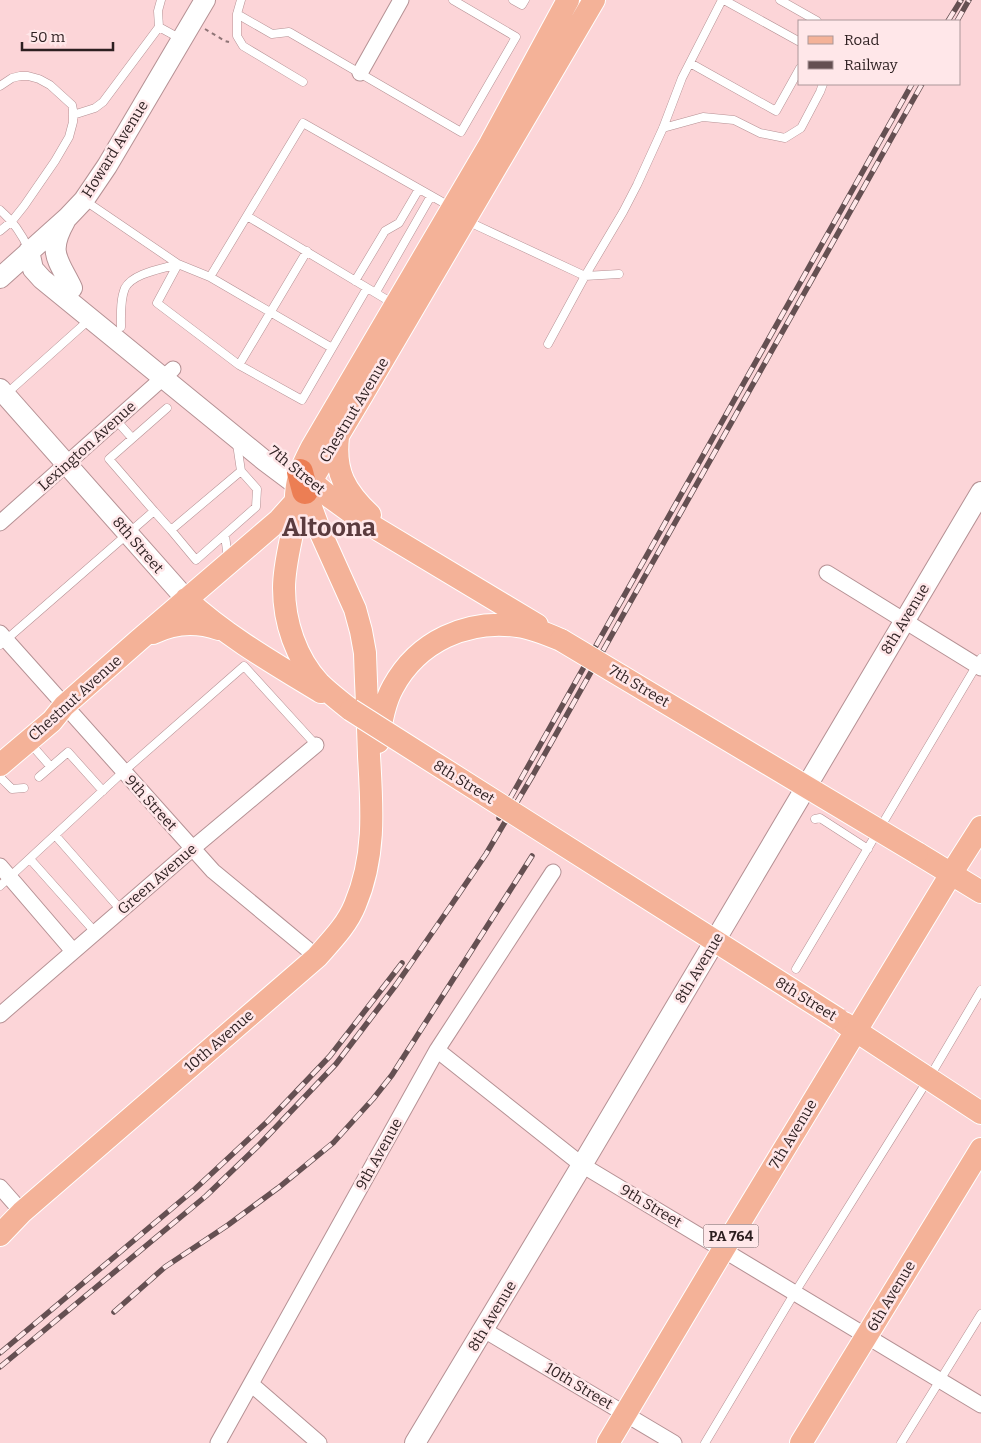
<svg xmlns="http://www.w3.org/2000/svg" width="981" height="1443" font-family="Bitter,serif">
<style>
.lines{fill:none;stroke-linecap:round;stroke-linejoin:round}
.lane-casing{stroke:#b59194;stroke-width:9}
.street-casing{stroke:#b59194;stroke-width:17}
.secondary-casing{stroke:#b59194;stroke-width:22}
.primary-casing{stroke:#fff;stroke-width:24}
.highway-casing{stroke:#fff;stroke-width:28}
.path{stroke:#8e7476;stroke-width:2;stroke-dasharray:4 4;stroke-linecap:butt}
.lane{stroke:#fff;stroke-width:8}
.street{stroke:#fff;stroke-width:15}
.secondary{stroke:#fff;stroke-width:20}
.primary{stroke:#f4b298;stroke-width:22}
.highway{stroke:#ec7e54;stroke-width:26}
.rail-casing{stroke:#655052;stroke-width:5.5}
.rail{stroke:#ffe7e9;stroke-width:4;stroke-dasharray:11;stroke-linecap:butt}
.primary-bridge-casing{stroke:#fff;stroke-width:24;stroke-linecap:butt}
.primary-bridge{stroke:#f4b298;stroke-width:22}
.labels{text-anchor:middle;stroke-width:5;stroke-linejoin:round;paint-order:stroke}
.shield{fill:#ffe7e9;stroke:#6c5b5c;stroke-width:1}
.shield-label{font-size:14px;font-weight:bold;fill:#2d1f20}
.street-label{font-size:15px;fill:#2d1f20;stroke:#ffe7e9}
.town-label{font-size:25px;font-weight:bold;fill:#5a3b3e;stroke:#ffe7e9}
</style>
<rect width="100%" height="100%" fill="#fcd5d8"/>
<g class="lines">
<defs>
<path id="lane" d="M241,0L237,14L272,34L289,32L461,132L516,37L453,0
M513,0L522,5L525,0
M724,0L800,42
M780,0L817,21
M237,14V36L243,46L303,82
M159,27L181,39
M690,63L776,111L800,68
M0,86L12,78L20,76H28L39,79L50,85L72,105L73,110V122L69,137L55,161L24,206L12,221L0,231
M73,115L95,108L103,102L159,27L158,11L161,0
M663,128L703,117L734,120L760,133L785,138L801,128L820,92L823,84
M84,200L178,264L210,277L332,348
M0,210C13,221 22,234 29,250
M247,216L394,304
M467,221L585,276L619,274
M178,264L157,303L239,365L302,400L367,288
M210,277L303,123L451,207
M355,281L385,231L399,223L419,189
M376,292L431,196
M121,327C121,315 120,300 125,288C133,273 162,269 178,264
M548,344L585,276L623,212L637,185L663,128L682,78L722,0
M239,365L307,251
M5,395L90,319
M116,420L132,438
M154,511L109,459L167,408
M171,530L196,560L256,507L257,489L241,471L237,444
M225,535L228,559
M0,645L154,511L171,530L241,471
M29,742L50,766
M0,777L12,789L24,788
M39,777L68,752L103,791
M815,819L820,818L868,849
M55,835L121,910
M30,859L95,932
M0,886L123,772L244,666L316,745
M796,969L981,658
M705,1443L794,1294L929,1078L981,990
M901,1443L981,1314"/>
<path id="street" d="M360,73L401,0
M0,523L173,369
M827,573L981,668
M0,633L213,871L317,957
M0,866L73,951
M0,1015L193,848L316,745
M437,1050L582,1165L981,1405
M0,1187L22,1212
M484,1330L674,1443
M251,1384L319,1443
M218,1443L437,1050L553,872"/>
<path id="secondary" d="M65,221C47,253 58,259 72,288
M29,251L33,269L42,279L265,461L305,491
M0,278L67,218L84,200L107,166L205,0
M0,389L186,599
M415,1443L582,1165L981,492"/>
<path id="primary" d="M338,437C334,472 345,491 370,515
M300,472L330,497L359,518L537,625
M186,599C226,636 275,664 321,692
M153,633C175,622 196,621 219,629
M351,710C340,701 329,693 319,683C296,658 284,622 284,588C284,567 290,545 294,524C296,511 295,499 297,486C299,472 306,459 312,447L490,144L568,0
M378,742C381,724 384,703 393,687C418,641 467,619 518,626C533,628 547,634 561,640
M0,765L52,721L64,706L139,640L279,520L305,491L361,397L594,0
M917,853L981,892
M844,1023L981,1113
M0,1235L22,1212L317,957C331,941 347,925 355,905C376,856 372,807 369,756C368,721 366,687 365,653L361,631L355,609L319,529L305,491
M608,1443L723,1250L951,874L981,827
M801,1443L981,1149"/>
<path id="highway" d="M300,472L305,491"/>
</defs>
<!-- lane casing -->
<use href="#lane" class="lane-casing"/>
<!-- street casing -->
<use href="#street" class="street-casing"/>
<!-- secondary casing -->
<use href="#secondary" class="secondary-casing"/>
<!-- primary casing -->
<use href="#primary" class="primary-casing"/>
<!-- highway casing -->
<use href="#highway" class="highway-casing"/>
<!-- path -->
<path class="path" d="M205,29L225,41L229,42"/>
<!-- lane -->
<use href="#lane" class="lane"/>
<!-- street -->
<use href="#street" class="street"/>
<!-- secondary -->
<use href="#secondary" class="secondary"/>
<!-- primary -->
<use href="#primary" class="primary"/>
<!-- highway -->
<use href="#highway" class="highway"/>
<defs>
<path id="rail" d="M948,21L961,0
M957,21L969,0
M499,818L912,84
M114,1312L165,1267L228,1225L278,1188L334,1142L373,1099L392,1075L532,856
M0,1353L195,1189L268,1121L330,1056L402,963
M0,1367L206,1196L259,1145L336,1064L396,985L452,904L486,854L533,775L922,84"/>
</defs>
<!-- rail casing -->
<use href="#rail" class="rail-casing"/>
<!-- rail -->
<use href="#rail" class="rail"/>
<defs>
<path id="primary-bridge" d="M561,640L917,853
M351,710L838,1019"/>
</defs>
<!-- primary-bridge casing -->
<use href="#primary-bridge" class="primary-bridge-casing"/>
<!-- primary-bridge -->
<use href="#primary-bridge" class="primary-bridge"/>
</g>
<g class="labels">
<!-- shield labels -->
<rect class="shield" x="703.5" y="1224.5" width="55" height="23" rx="4"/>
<g class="shield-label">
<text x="731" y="1241">PA 764</text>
</g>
<!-- street labels -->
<g class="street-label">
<text transform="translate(115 149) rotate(-58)" y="5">Howard Avenue</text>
<text transform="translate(354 410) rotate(-59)" y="5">Chestnut Avenue</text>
<text transform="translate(87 446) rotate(-42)" y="5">Lexington Avenue</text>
<text transform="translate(297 470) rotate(39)" y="5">7th Street</text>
<text transform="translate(138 545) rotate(49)" y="5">8th Street</text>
<text transform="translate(905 619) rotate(-59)" y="5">8th Avenue</text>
<text transform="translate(639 686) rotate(31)" y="5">7th Street</text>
<text transform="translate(75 698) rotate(-42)" y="5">Chestnut Avenue</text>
<text transform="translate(464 782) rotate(32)" y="5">8th Street</text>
<text transform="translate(151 803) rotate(48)" y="5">9th Street</text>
<text transform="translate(157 879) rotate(-41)" y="5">Green Avenue</text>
<text transform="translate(699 968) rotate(-59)" y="5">8th Avenue</text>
<text transform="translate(806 999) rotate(32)" y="5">8th Street</text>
<text transform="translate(219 1041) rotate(-41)" y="5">10th Avenue</text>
<text transform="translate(793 1134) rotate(-59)" y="5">7th Avenue</text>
<text transform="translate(379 1154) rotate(-61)" y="5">9th Avenue</text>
<text transform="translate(651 1206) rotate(31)" y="5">9th Street</text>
<text transform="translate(891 1296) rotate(-59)" y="5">6th Avenue</text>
<text transform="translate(492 1316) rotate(-59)" y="5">8th Avenue</text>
<text transform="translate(579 1386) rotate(31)" y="5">10th Street</text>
</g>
<!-- town labels -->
<g class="town-label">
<text x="329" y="536">Altoona</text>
</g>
</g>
<!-- legend -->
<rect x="798" y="20" width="162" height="65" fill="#ffe7e9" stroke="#ab9799"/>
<rect x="808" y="36" width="25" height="8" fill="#f4b298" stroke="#ab9799"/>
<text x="844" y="45" font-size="15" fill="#2d1f20">Road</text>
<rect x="808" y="61" width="25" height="8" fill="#655052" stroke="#ab9799"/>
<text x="844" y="70" font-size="15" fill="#2d1f20">Railway</text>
<!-- scale -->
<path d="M22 42v8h91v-8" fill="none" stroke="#2d1f20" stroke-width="2.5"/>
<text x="30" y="42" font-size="15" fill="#2d1f20" stroke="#ffe7e9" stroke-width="4" paint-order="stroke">50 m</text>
</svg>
